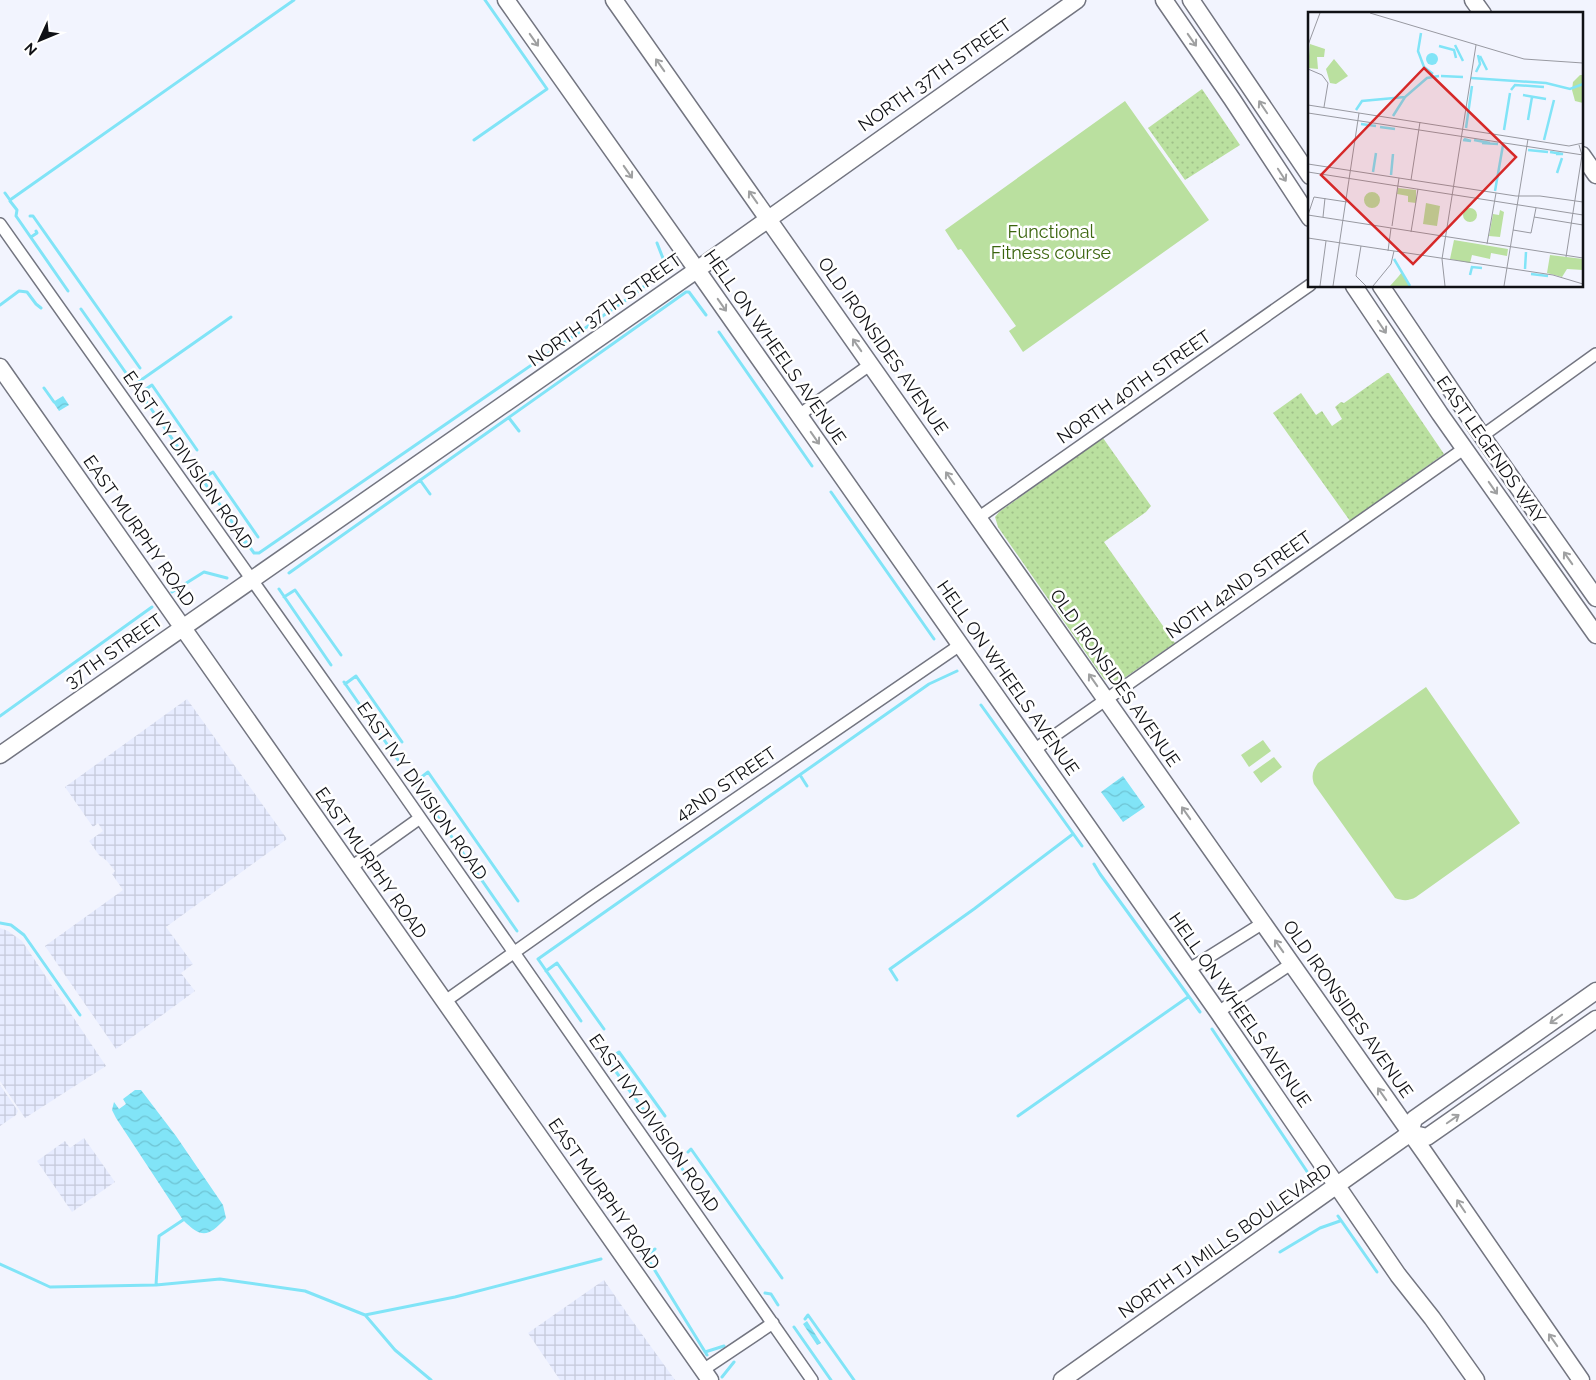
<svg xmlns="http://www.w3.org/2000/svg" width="1596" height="1380" font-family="Raleway,sans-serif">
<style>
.industrial{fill:url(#industrial-grid)}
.grass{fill:url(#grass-dots)}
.park{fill:#bae09f}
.water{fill:url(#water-waves)}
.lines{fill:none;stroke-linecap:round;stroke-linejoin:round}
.stream{stroke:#81e4f7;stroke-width:3}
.street-casing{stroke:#737580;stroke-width:14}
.secondary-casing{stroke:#737580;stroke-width:19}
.street{stroke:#fff;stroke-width:11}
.secondary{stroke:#fff;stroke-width:16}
.oneway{stroke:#9fa0a1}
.labels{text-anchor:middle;stroke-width:5;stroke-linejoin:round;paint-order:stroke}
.street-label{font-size:18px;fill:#101115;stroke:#fff}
.park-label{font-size:18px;fill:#3b650e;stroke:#fff}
.inset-river{fill:none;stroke:#81e4f7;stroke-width:2.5}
.inset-road{fill:none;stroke:#9899a1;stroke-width:1}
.view{fill:#d62828;fill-opacity:0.15;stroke:#d62828;stroke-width:2.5}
.inset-edge{fill:none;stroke:#101115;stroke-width:2.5}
</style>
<defs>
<pattern id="industrial-grid" width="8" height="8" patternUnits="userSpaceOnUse" patternTransform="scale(1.25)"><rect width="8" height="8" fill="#e7ecff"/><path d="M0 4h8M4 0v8" fill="none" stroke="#c5c9da"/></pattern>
<pattern id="grass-dots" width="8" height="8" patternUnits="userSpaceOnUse" patternTransform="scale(1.25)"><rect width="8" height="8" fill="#bae09f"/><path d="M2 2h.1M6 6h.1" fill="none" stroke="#9fbf88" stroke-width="1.8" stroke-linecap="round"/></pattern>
<pattern id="water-waves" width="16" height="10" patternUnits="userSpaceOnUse" patternTransform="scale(1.25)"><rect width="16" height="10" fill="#81e4f7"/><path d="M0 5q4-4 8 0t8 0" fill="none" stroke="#6ec3d3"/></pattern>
</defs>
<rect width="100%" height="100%" fill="#f2f4fe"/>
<!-- industrial -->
<path class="industrial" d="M187,699L287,839L166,927L193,964L181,973L195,991L116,1049L45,946L123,890L112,874L115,871L107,861L99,855L89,841L103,831L98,823L93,827L65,787Z
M0,928L8,931L22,941L106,1066L25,1118L0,1081Z
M0,1085L18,1111L16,1115L0,1126Z
M84,1138L115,1182L72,1212L37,1161L65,1141L70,1148Z
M604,1280L631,1319L675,1380H560L528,1333Z"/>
<!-- grass -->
<path class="grass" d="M1202,89L1240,145L1185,180L1148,128Z
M1387,373H1389L1444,454L1350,521L1273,413L1301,393L1316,415L1322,411L1332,426L1342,419L1335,407L1341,402L1344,403Z
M1103,438L1151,506L1146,512L1104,542L1175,643L1114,685L1113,683L1104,679L998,527L995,517L999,512Z"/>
<!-- park -->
<path class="park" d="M1125,101L1209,220L1023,352L1009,331L1016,326L961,249L958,250L945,230Z
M1426,687L1520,823L1416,897C1409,901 1403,901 1395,898L1314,784C1311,775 1313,770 1318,763Z
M1263,740L1271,751L1249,767L1241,755Z
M1274,757L1282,767L1261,783L1253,772Z"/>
<!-- water -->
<path class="water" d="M63,396L69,405L59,411L53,402Z
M1123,776L1145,807L1123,822L1101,792Z
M135,1090H141L176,1136L223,1205L226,1218C208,1237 202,1239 183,1220L116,1118L112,1110L114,1102L119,1109L126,1104L123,1099Z
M807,1321L821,1343L817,1345L803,1324Z"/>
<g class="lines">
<!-- stream -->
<path class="stream" d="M474,140L547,89L485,0
M5,193L10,200L294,0
M10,201L17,210L16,216L68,291
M30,216H33L140,368
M31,237L37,233L36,231
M0,305L19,291L27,292L36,304L41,308
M81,309L185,457
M719,332L812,466
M134,385L231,317
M44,388L54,402
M140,393L152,385L197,450
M509,418L519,431
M420,480L430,494
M831,492L934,639
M246,542L254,553H259L636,293L664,270L666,266L657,243
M241,545L246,542L202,479L213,472L258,537
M289,573L686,292H689L706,315
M279,589L331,665
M172,592L204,572L227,578
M284,597L295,590L341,655
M344,682L398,760
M345,684L356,676L402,742
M981,705L1082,846
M0,716L152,607
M800,775L807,786
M413,781L517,931
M414,783L428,772L518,901
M1094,864L1100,874L1200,1012
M0,923L11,925L24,935L80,1015
M546,971L557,963L604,1029
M897,980L890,969L974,909L1073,834
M581,1021L538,959L929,684L957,671
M1212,1029L1308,1173
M1018,1116L1188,997
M662,1138L661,1134L609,1062L610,1058L619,1052L665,1116
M688,1152L691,1149L782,1278
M677,1161L687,1176
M1338,1216L1377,1272
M1280,1252L1320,1228L1340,1221
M647,1255L655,1249
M642,1257L646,1256L707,1355
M0,1264L50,1287L156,1285L220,1279L305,1291L365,1315L455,1297L601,1259
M156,1285L159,1236L183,1220
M765,1293L771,1294L778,1305
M366,1316L395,1350L431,1380
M805,1319L808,1315L854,1380
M794,1327L831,1380
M705,1352L724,1346
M722,1377L734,1362"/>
<defs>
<path id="street" d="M0,224L393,779L812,1380
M799,415L871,364
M1482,436L1596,354
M978,518L1310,285
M1034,750L1465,448
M350,868L420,818
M1188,970L1263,923
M444,1002L591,898L960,645
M1218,1012L1291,964
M703,1370L773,1323"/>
<path id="secondary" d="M506,0L697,270L1218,1012L1398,1275L1432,1318L1476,1380
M614,0L1426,1155L1581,1380
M1164,0L1232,99L1310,218
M1191,0L1310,176
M1473,0L1483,14
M1582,155L1596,175
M1354,286L1440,414L1596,635
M1381,286L1482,436L1596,598
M0,367L710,1380
M0,755L691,274L1077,0
M1410,1133L1427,1137L1596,1019
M1062,1380L1402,1139L1410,1133L1414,1119L1596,991"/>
</defs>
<!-- street casing -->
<use href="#street" class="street-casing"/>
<!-- secondary casing -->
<use href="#secondary" class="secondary-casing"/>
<!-- street -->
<use href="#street" class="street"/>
<!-- secondary -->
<use href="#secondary" class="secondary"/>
</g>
<!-- one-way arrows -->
<defs><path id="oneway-shaft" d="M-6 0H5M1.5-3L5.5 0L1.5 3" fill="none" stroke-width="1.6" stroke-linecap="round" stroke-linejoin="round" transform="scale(1.25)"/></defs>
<g class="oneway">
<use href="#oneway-shaft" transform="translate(534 40) rotate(55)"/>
<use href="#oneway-shaft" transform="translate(1192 40) rotate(55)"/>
<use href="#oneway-shaft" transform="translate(660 65) rotate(-125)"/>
<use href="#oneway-shaft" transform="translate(1263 107) rotate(-124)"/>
<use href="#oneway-shaft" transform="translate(628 172) rotate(55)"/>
<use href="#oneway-shaft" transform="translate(1282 175) rotate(57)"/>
<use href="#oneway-shaft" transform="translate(753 197) rotate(-125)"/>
<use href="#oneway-shaft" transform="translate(722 305) rotate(55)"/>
<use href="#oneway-shaft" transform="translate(1382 327) rotate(56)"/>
<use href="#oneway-shaft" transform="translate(857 345) rotate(-125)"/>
<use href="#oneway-shaft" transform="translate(815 438) rotate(55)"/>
<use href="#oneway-shaft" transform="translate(950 478) rotate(-125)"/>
<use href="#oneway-shaft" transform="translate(1493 488) rotate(55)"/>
<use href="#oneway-shaft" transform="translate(1568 558) rotate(-125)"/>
<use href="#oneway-shaft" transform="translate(1093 680) rotate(-125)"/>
<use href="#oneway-shaft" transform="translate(1186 813) rotate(-125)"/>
<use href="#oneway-shaft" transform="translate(1279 946) rotate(-125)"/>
<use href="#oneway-shaft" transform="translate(1556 1019) rotate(144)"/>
<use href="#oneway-shaft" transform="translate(1382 1094) rotate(-125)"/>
<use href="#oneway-shaft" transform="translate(1453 1119) rotate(-35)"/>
<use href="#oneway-shaft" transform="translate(1461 1206) rotate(-124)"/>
<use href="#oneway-shaft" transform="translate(1553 1340) rotate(-125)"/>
</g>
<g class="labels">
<!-- street labels -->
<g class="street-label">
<text transform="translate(935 75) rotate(-35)" y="6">NORTH 37TH STREET</text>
<text transform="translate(605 310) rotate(-35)" y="6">NORTH 37TH STREET</text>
<text transform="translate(883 346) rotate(55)" y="6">OLD IRONSIDES AVENUE</text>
<text transform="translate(775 347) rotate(55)" y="6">HELL ON WHEELS AVENUE</text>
<text transform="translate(1134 387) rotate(-35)" y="6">NORTH 40TH STREET</text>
<text transform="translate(1491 450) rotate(55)" y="6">EAST LEGENDS WAY</text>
<text transform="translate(188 460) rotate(55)" y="6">EAST IVY DIVISION ROAD</text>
<text transform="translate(139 531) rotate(55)" y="6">EAST MURPHY ROAD</text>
<text transform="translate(1239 585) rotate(-35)" y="6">NOTH 42ND STREET</text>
<text transform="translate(114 651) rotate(-35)" y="6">37TH STREET</text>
<text transform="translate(1008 678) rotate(55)" y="6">HELL ON WHEELS AVENUE</text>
<text transform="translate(1115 678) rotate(55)" y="6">OLD IRONSIDES AVENUE</text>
<text transform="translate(726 784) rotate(-34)" y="6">42ND STREET</text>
<text transform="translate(422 791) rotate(55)" y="6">EAST IVY DIVISION ROAD</text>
<text transform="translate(371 863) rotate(55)" y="6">EAST MURPHY ROAD</text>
<text transform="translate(1348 1009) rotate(55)" y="6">OLD IRONSIDES AVENUE</text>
<text transform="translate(1240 1010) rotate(55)" y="6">HELL ON WHEELS AVENUE</text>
<text transform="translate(654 1123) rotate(55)" y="6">EAST IVY DIVISION ROAD</text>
<text transform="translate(604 1194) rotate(55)" y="6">EAST MURPHY ROAD</text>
<text transform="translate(1225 1241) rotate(-35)" y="6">NORTH TJ MILLS BOULEVARD</text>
</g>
<!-- park labels -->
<g class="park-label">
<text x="1051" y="238">Functional<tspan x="1051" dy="21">Fitness course</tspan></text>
</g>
</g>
<!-- overview -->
<g transform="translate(1308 12)">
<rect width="275" height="275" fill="#f2f4fe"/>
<path d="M90,176L108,178V191L100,190V184L89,182Z" fill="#bae09f"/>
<path d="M272,63H275V91L267,89L264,78L265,70Z" fill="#bae09f"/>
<path d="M26,47L40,64L28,72L22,71L18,57ZM56 188a8 8 0 1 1 16 0a8 8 0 1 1-16 0ZM118,191L132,194L129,214L115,212ZM155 203a7 7 0 1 1 14 0a7 7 0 1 1-14 0ZM192,198L196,200L192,225L181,224L185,202L191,203ZM146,228L200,237L199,244L183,241L182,247L164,243L162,251L142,247ZM242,243L275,247V258L259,257L254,265L239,261ZM94,260L102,274H82L90,265Z" fill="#bae09f"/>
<path d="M2,32L17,37L16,45H9L10,57L0,56Z" fill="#bae09f"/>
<path d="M118 47a6 6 0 1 1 12 0a6 6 0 1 1-12 0Z" fill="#81e4f7"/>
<path class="inset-river" d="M113,21L110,39L116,55L125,62M147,33L155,49M131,34L146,38L148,46M172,44L179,58M168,60L172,52L170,43M133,64L155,65M163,66L238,71L262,77L275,72M203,78L207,73L236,75M215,83L238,87M48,98L54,89L97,85M85,104L97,85L119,66L131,64M220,108L224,85M53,112L68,114M72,115L87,117M158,116L164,74M196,118L202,81M155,128L163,129L156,127M166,128L182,131M236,128L246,88M174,131L190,132M220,138L240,140M242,140L255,142H248M65,160L68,141M249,161L254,146M83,163L85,142M187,179L195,133M86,247L102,274M217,257L218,240M223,262L240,264M162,263L164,255L174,256"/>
<path class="inset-road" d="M62,1L216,47L275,51M0,33L12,1M0,57L14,63L20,71L16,95M0,93L261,134L275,131M0,101L275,143M0,152L208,184H232L275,190M0,160L275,203M103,168L112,110M0,203L275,246M0,203L6,185L39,190M15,205L17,186M226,205L275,213M84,214L91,166M205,218L223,221L228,196M103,220L110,177M0,226L245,263L275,272M179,232L188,181M53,234L48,264L58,274M80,239L83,216M258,245L274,143L271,133M12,274L18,229M25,274L51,101M65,274L83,252L86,239M137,274L134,247L168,33M196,274L220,127"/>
<path class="view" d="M116,56L208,145L105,252L13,163Z"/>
<rect width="275" height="275" class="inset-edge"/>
</g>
<!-- north arrow -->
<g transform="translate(40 40) rotate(226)" stroke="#ffffff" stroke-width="4" paint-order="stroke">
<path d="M0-4L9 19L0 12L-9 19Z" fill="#101115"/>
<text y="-8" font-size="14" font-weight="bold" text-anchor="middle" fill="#101115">N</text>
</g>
</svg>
